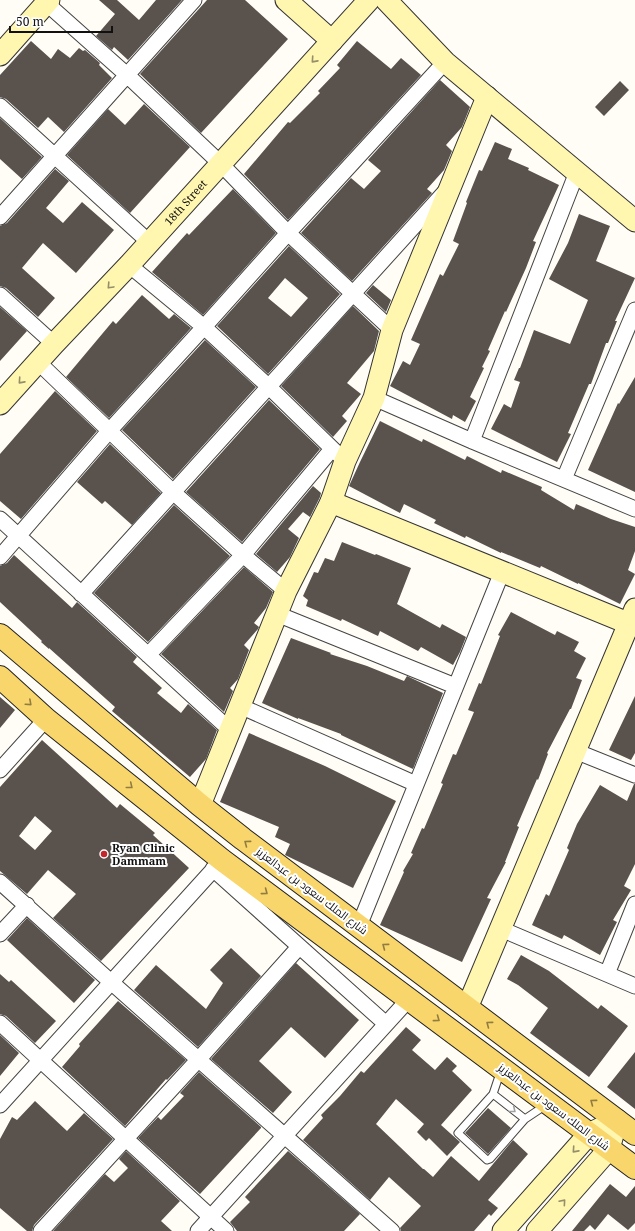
<svg xmlns="http://www.w3.org/2000/svg" width="635" height="1231" font-family="'Noto Serif',Cairo,serif">
<style>
.building{fill:#5a524d;fill-rule:evenodd}
.lines{fill:none;stroke-linecap:round;stroke-linejoin:round}
.lane-casing{stroke:#444;stroke-width:9}
.street-casing{stroke:#444;stroke-width:17}
.secondary-casing{stroke:#333;stroke-width:23}
.primary-casing{stroke:#222;stroke-width:24}
.lane{stroke:#fff;stroke-width:7}
.street{stroke:#fff;stroke-width:15}
.secondary{stroke:#fff6b0;stroke-width:21}
.primary{stroke:#f9d66b;stroke-width:22}
.oneway{stroke:#948f68}
.oneway2{stroke:#917d42}
.oneway3{stroke:#a0a0a0}
.poi-dot{fill:#c4262e;stroke:#fff;stroke-width:1.5}
.labels{text-anchor:middle;stroke-width:4;stroke-linejoin:round;paint-order:stroke}
.street-label{font-size:11px;fill:#111;stroke:#fff}
.poi-label{font-size:11px;font-weight:bold;fill:#111;stroke:#fff;text-anchor:start}
</style>
<rect width="100%" height="100%" fill="#fffdf5"/>
<!-- building -->
<path class="building" d="M99,0H117L139,20L156,0H182L128,60L114,47L112,50L96,36L115,14Z
M207,0H245L288,39L201,133L140,74Z
M31,41L51,59L58,49L70,58L79,48L83,51L85,50L100,63L99,65L112,78L64,132L48,117L38,128L6,99L0,97V75Z
M357,41L391,69L401,58L421,75L288,220L244,174L288,122L290,123L320,93L318,91L340,68L337,65Z
M440,80L470,107L462,127L446,145L452,151L444,170L427,189L432,193L352,281L301,233L351,178L364,189L381,171L368,160Z
M620,81L629,90L604,116L595,107Z
M144,104L190,147L130,213L67,155L108,109L125,125Z
M0,118L42,157L22,179L0,159Z
M495,142L512,149L508,159L529,168L528,170L559,185L533,241L536,242L526,268L506,312L505,311L488,350L490,351L482,367L484,368L470,397L476,401L465,422L453,415L452,419L390,386L403,361L410,365L420,344L411,340L440,274L443,276L459,244L453,241L467,203L466,202L479,170L482,171Z
M55,169L69,181L46,208L63,223L82,202L114,230L76,273L43,243L22,268L55,298L38,317L6,288L0,286V226L7,223Z
M233,189L276,233L203,315L152,272L187,233L189,235Z
M579,214L610,226L596,261L635,278L615,321H617L608,343H606L591,384H589L568,433L571,434L557,462L491,429L504,404L511,408L520,382L514,380L519,368H520L534,330L570,344L588,300L549,279L568,243Z
M289,246L340,294L268,374L217,326ZM285,278L308,298L291,317L268,298Z
M373,285L391,300L386,312L366,293Z
M142,295L169,319L174,314L191,328L109,418L66,377L113,321L116,324Z
M353,306L379,331L374,351L347,383L361,394L342,416L347,421L333,437L281,386Z
M0,307L27,331L0,361Z
M205,340L256,387L173,479L122,430Z
M635,377V492L588,470L618,403L619,404Z
M55,391L97,431L21,519L0,501V454Z
M269,400L320,449L242,542L186,492Z
M380,421L422,442L423,439L465,460L467,456L501,473L502,470L542,487L541,490L574,510L576,504L611,519L635,527V551L628,570L635,574L620,604L578,583V584L541,566L540,568L501,552V553L466,536L465,538L434,523L436,520L404,504L400,513L349,486L360,462Z
M110,444L161,493L132,525L105,501L102,504L77,482Z
M313,486L321,493L320,497L310,517L303,512L288,529L299,538L290,557L277,572L256,554Z
M174,505L230,556L148,642L94,593Z
M342,542L375,555L376,554L411,568L397,604L440,628L442,624L466,637L460,652L453,665L421,647L418,651L380,631L378,636L342,619L341,621L306,606L308,600L303,596L314,572L318,573L325,558L334,561Z
M14,555L72,608L77,602L137,657L133,662L162,688L157,693L181,713L188,704L217,730L206,759L190,777L112,711L115,707L49,648V649L41,642L42,641L0,602V566L7,563Z
M244,567L273,592L266,608L254,623L259,627L258,629L244,645L249,650L238,679L230,688L233,691L224,712L161,654Z
M511,612L555,635L557,631L579,642L574,651L586,658L576,678L582,680L571,709H570L547,753L548,754L538,780L537,779L517,826L519,827L505,862H506L487,898L491,899L462,962L380,925L404,872L403,871L413,854L411,853L422,828L424,829L443,784L441,783L453,754L456,755L474,712L468,710L479,683L481,684L500,636L498,635Z
M291,638L331,653L330,654L367,666L404,681L407,676L443,693L413,769L341,735V734L298,718V719L262,703Z
M635,696V753L631,760L609,750Z
M0,697L15,710L0,728Z
M249,733L325,766L396,801L353,888L285,855L290,844L275,837L279,827L220,802Z
M42,740L117,808L120,804L155,833L153,835L189,868L101,961L53,918L76,894L48,870L27,894L0,871V787ZM35,816L52,831L35,850L19,836Z
M634,784H635V864L624,886L631,890L613,920L617,922L600,955L564,935L562,939L532,925L546,894L549,896L569,850L567,848L577,824L600,785L627,801Z
M27,918L95,980L74,1003L7,940Z
M231,948L261,976L198,1047L134,990L156,965L206,1009L223,983L210,970Z
M521,955L549,971L598,1009L601,1005L628,1026L589,1077L530,1033L548,1008L518,985L507,979Z
M296,963L359,1020L325,1058L291,1027L259,1061L292,1092L273,1113L211,1059Z
M0,974L9,982L11,980L56,1021L35,1043L6,1016L0,1014Z
M118,1001L186,1060L167,1080L166,1079L125,1126L62,1067L80,1046L79,1044Z
M406,1027L421,1040L412,1050L435,1070L447,1057L457,1066L452,1071L472,1090L441,1125L460,1142L447,1156L429,1138L426,1141L417,1132L424,1124L396,1099L376,1124L423,1169H424L433,1177L451,1156L479,1181L513,1140L528,1154L488,1200L498,1208L491,1216L489,1214L474,1231H401L400,1228L421,1206L389,1177L370,1200L303,1140L323,1118L321,1115L340,1096L361,1071L364,1073Z
M0,1035L19,1053L0,1076Z
M635,1052V1109L607,1087Z
M199,1072L261,1127V1128L200,1194L138,1138L158,1117L161,1120L184,1096L180,1093Z
M35,1101L67,1131L84,1113L113,1139L34,1225L32,1231H27L0,1208V1139L12,1117L17,1120Z
M488,1108L511,1128L488,1154L465,1133Z
M126,1151L180,1201L161,1221L172,1231H53L105,1174L114,1182L128,1168L119,1159Z
M288,1151L360,1214L344,1231H237L230,1222L250,1202L245,1197Z
M610,1184L626,1197L635,1186V1223L628,1230L608,1214L595,1230L590,1225L584,1231H572Z"/>
<g class="lines">
<defs>
<path id="lane" d="M501,1070L493,1094L525,1119L546,1105
M493,1094L458,1133L459,1134L487,1160L490,1159L525,1119"/>
<path id="street" d="M46,3L127,75L221,164L288,233L392,330
M0,106L150,243
M0,217L194,0
M129,265L204,327L268,386L345,461
M0,295L54,344
M38,362L173,492L243,555L286,591
M374,398L472,441L635,509
M472,441L577,172
M564,479L635,310
M0,519L230,730
M0,557L110,430L204,327L288,233L445,62
M81,594L444,193
M277,614L455,686
M148,655L243,555L332,449
M240,706L416,784
M575,751L635,775
M0,770L46,719
M213,869L386,1024
M0,882L111,982L392,1231
M359,926L502,572
M501,929L635,986
M0,934L27,905
M607,974L635,904
M0,1023L226,1231
M0,1105L222,860
M41,1231L198,1060L299,947
M198,1231L409,999"/>
<g id="secondary">
<path d="M286,0L332,41"/>
<path d="M386,0L445,62L635,221"/>
<path d="M0,55L49,0"/>
<path id="s1" d="M0,404L54,344L129,265L369,0"/>
<path d="M331,502L635,626"/>
<path d="M200,805L286,591L331,502L345,461L374,398L392,330L487,97"/>
<path d="M467,1008L635,609"/>
<path d="M503,1231L589,1134L617,1120"/>
<path d="M537,1231L609,1149L614,1131"/>
</g>
<path id="primary" d="M0,635L200,805L243,839L635,1134
M0,677L46,719L222,860L635,1168"/>
</defs>
<!-- lane casing -->
<use href="#lane" class="lane-casing"/>
<!-- street casing -->
<use href="#street" class="street-casing"/>
<!-- secondary casing -->
<use href="#secondary" class="secondary-casing"/>
<!-- primary casing -->
<use href="#primary" class="primary-casing"/>
<!-- lane -->
<use href="#lane" class="lane"/>
<!-- street -->
<use href="#street" class="street"/>
<!-- secondary -->
<use href="#secondary" class="secondary"/>
<!-- primary -->
<use href="#primary" class="primary"/>
</g>
<!-- one-way arrows -->
<defs><path id="oneway-chevron" d="M-2-3.5L2.5 0L-2 3.5" fill="none" stroke-width="1.6" stroke-linecap="round" stroke-linejoin="round"/></defs>
<g class="oneway">
<use href="#oneway-chevron" transform="translate(314 60) rotate(132)"/>
<use href="#oneway-chevron" transform="translate(110 286) rotate(133)"/>
<use href="#oneway-chevron" transform="translate(21 381) rotate(132)"/>
<use href="#oneway-chevron" transform="translate(575 1150) rotate(132)"/>
<use href="#oneway-chevron" transform="translate(563 1202) rotate(-49)"/>
</g>
<g class="oneway2">
<use href="#oneway-chevron" transform="translate(29 703) rotate(42)"/>
<use href="#oneway-chevron" transform="translate(130 786) rotate(39)"/>
<use href="#oneway-chevron" transform="translate(247 843) rotate(-143)"/>
<use href="#oneway-chevron" transform="translate(265 892) rotate(37)"/>
<use href="#oneway-chevron" transform="translate(385 946) rotate(-143)"/>
<use href="#oneway-chevron" transform="translate(437 1019) rotate(36)"/>
<use href="#oneway-chevron" transform="translate(489 1024) rotate(-143)"/>
<use href="#oneway-chevron" transform="translate(593 1102) rotate(-143)"/>
</g>
<use class="oneway3" href="#oneway-chevron" transform="translate(513 1110) rotate(39)"/>
<!-- markers -->
<circle class="poi-dot" cx="104" cy="854" r="4"/>
<g class="labels">
<!-- street labels -->
<g class="street-label">
<text dy="4" stroke="none"><textPath href="#s1" startOffset="274">18th Street</textPath></text>
<text transform="translate(312 891) rotate(37)" y="4">شارع الملك سعود بن عبدالعزيز</text>
<text transform="translate(554 1107) rotate(37)" y="4">شارع الملك سعود بن عبدالعزيز</text>
</g>
<!-- poi labels -->
<g class="poi-label">
<text x="112" y="852">Ryan Clinic<tspan x="112" dy="13">Dammam</tspan></text>
</g>
</g>
<!-- scale -->
<path d="M10 26v6h102v-6" fill="none" stroke="#111111" stroke-width="2"/>
<text x="16" y="26" font-size="12" fill="#111111" stroke="#ffffff" stroke-width="3" paint-order="stroke">50 m</text>
</svg>
